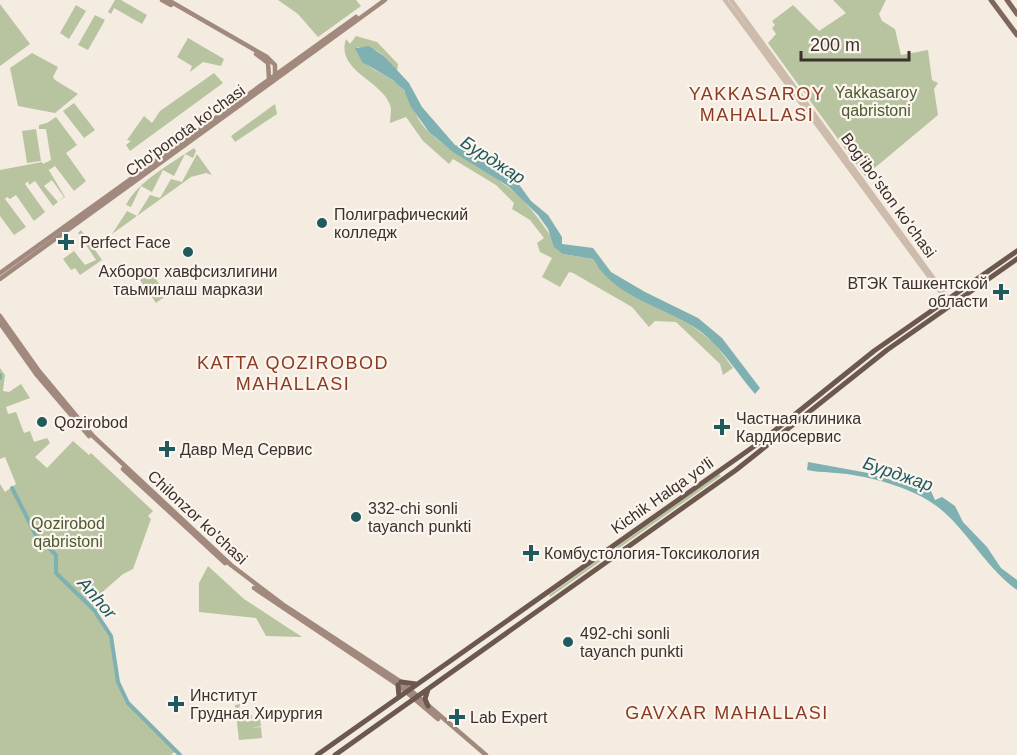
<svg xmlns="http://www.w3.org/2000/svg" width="1017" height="755" font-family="Helvetica,sans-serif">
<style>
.green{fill:#b8c4a0}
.water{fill:#7fb0b2}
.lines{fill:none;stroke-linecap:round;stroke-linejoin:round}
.canal{stroke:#7fb0b2;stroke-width:4}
.tertiary{stroke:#cdbbac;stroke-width:4.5}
.secondary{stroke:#a18a7d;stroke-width:4.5}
.primary{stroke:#7d675c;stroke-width:5}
.trunk{stroke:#6c584f;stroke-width:5}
.poi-dot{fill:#1f5a5e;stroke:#fbf5ee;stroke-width:2}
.labels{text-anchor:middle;stroke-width:4.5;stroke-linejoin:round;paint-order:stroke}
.park-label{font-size:16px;fill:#4a5a2e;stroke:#fbf5ee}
.street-label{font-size:16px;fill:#3b302b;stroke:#fbf5ee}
.poi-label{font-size:16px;fill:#3b302b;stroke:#fbf5ee;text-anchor:start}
.neighbourhood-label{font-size:18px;letter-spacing:1.5px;fill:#8c3b22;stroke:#fbf5ee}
.water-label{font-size:18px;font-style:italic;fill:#1f5a5e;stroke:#fbf5ee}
</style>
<rect width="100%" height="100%" fill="#f4ebe1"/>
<!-- green -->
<path class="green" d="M115,0H121L147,15L142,24L114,8L111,14L108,12Z
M278,0H356L361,6L318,37L298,14Z
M833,0H886L879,14L882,21L895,29L901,55L928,50L932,80L938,83L934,89L938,115L865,176L768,43L776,34L772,28L775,25L772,21L793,5L819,31L846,13Z
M0,4L30,44L0,66Z
M76,5L86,11L69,39L60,33Z
M95,15L105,20L88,50L78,45Z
M356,36L377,42L398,64L397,71C383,54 379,47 357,47C358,70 389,72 402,88C411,99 415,117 425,128C449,153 481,166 508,187C532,205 546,230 563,254L593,259L597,266L651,304L678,316L699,331L715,344L733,368L723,375L720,364L676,322L655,321L649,327L632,307L573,273L569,272L560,287L542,277L552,258L540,252L537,243L544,238L530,220L512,209L514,203L496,185L453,159L449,164L423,141L406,117L390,123C390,119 391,112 391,108C385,81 335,72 346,39L350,44Z
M188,38L224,59L221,66L203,62L190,72L192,66L177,57Z
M32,53L58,67L53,77L55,80L78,94L55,113L18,106L10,68Z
M214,73L223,83L130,151L126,145L131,141L127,140L144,116L152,123L160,111Z
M74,103L95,130L84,138L63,111Z
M275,104L277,114L235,142L231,136Z
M56,117L77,145L66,153L86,181L74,191L55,166L49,170L47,167L65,197L59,201L64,197L52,180L44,186L58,202L53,206L35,181L29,185L28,181L25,184L45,212L34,221L16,195L10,199L7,197L5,199L26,227L14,235L0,216V170L42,162L43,164L51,160L46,129H39V125L47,123Z
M36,129L41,161L27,163L22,131Z
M194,148L196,151L193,158L185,154L174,176L163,170L152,192L141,186L131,207L126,205C137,182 172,163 194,148Z
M197,154L212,175L206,173L191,177L112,234L127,211L137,216L150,195L160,198L171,179L182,182Z
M81,230L102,260L80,275L75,268L71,270L63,259L74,251L85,265L96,260L78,233Z
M151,272L167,295L156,303L140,280Z
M0,368L5,375L3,391L9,392L21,384L30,398L6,407L8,414L16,412L24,433L30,431L34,442L47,438L50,443L35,457L47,468L73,441L89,455L91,453L153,511L148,516L151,519L133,569L123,574L91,602L98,610L93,614H96L113,640L118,682L123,696L176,751L171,755H0V484L5,492L16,484L5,457L0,459Z
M719,474L721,476L550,597L549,595Z
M208,566L244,599L302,637L266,636L256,618L199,612V583Z
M241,704L239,707L242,716L252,715V719L245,717L246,722L260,719L261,726L252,728L261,727L262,738L239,740L235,705Z"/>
<!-- water -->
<path class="water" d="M369,46L384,56L409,83L422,107L455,145L473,150L515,179L531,201L548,215L562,237V244L593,248L611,272L645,292L698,318L722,338L760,388L755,394C737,373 722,348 700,331C665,306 615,299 593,259L563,254L554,247L548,229L538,215L508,186L453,152L429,132L411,107L404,90L393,80L362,62L355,48Z
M808,462L868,473L905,484L913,482L930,489L935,500L942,497L955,506L963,522L987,547L1001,568L1017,580V590C988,569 971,537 945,513C923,492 883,480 853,475C838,472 822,473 807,470Z"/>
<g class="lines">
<!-- canal -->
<path class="canal" d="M0,375V378
M12,488L36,535L56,555V573L94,610L111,636L118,682L128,703L180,755"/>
<!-- tertiary -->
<path class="tertiary" d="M725,0L948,302
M731,0L950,301"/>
<!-- secondary -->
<path class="secondary" d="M162,0L171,5
M168,0L267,57L275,65V74
M256,54L268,63L269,78
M0,273L356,17
M0,279L385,0
M0,316L39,371L93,436L231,565L285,606L401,682L486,755
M0,323L36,374L89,436
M123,469L225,563
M254,588L398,685L438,719"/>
<!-- primary -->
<path class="primary" d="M991,0L1017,35
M1007,0L1017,14"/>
<!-- trunk -->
<path class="trunk" d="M401,682L416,684
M398,685L399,697
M428,689L425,699L428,706
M317,755L763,440L874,351L1017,251
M335,755L736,470L887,350L1017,259"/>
</g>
<!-- markers -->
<g class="poi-dot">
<circle cx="322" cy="223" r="6"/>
<path d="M63 233h6v6h6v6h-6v6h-6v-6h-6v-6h6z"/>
<circle cx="188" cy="252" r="6"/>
<path d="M998 283h6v6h6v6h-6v6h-6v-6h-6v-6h6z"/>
<circle cx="42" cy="422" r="6"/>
<path d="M719 418h6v6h6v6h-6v6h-6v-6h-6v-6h6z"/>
<path d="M164 440h6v6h6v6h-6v6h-6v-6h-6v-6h6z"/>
<circle cx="356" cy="517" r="6"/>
<path d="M528 544h6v6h6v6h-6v6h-6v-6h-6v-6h6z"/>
<circle cx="568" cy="642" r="6"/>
<path d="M173 695h6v6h6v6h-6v6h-6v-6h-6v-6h6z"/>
<path d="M454 708h6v6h6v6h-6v6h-6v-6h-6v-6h6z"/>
</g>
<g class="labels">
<!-- park labels -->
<g class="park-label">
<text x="876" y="98">Yakkasaroy<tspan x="876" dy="18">qabristoni</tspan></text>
<text x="68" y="529">Qozirobod<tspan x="68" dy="18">qabristoni</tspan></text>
</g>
<!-- street labels -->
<g class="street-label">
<text transform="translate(185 130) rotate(-36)" y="6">Cho'ponota ko'chasi</text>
<text transform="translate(889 195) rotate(54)" y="6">Bogʻiboʻston koʻchasi</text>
<text transform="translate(662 495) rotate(-35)" y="6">Kichik Halqa yo'li</text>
<text transform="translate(198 517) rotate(43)" y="6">Chilonzor ko'chasi</text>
</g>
<!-- poi labels -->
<g class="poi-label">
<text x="334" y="220">Полиграфический<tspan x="334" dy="18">колледж</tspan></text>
<text x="80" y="248">Perfect Face</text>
<text x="188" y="277" text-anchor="middle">Ахборот хавфсизлигини<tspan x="188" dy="18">таьминлаш маркази</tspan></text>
<text x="988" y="289" text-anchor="end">ВТЭК Ташкентской<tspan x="988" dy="18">области</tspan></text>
<text x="736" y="424">Частная клиника<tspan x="736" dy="18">Кардиосервис</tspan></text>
<text x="54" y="428">Qozirobod</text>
<text x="180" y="455">Давр Мед Сервис</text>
<text x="368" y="514">332-chi sonli<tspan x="368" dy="18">tayanch punkti</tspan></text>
<text x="544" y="559">Комбустология-Токсикология</text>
<text x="580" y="639">492-chi sonli<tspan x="580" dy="18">tayanch punkti</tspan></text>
<text x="190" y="701">Институт<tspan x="190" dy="18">Грудная Хирургия</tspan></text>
<text x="470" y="723">Lab Expert</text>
</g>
<!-- neighbourhood labels -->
<g class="neighbourhood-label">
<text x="757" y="100">YAKKASAROY<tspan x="757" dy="21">MAHALLASI</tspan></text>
<text x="293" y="369">KATTA QOZIROBOD<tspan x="293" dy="21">MAHALLASI</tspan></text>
<text x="727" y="719">GAVXAR MAHALLASI</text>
</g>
<!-- water labels -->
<g class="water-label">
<text transform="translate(493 160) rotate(33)" y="6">Бурджар</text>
<text transform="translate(898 474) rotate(19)" y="6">Бурджар</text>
<text transform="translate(97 598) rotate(49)" y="6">Anhor</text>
</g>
</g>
<!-- scale -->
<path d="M801 51v9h108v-9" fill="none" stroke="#3b302b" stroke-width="3"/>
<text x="810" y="51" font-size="18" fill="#3b302b" stroke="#fbf5ee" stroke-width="4.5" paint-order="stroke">200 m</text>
</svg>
